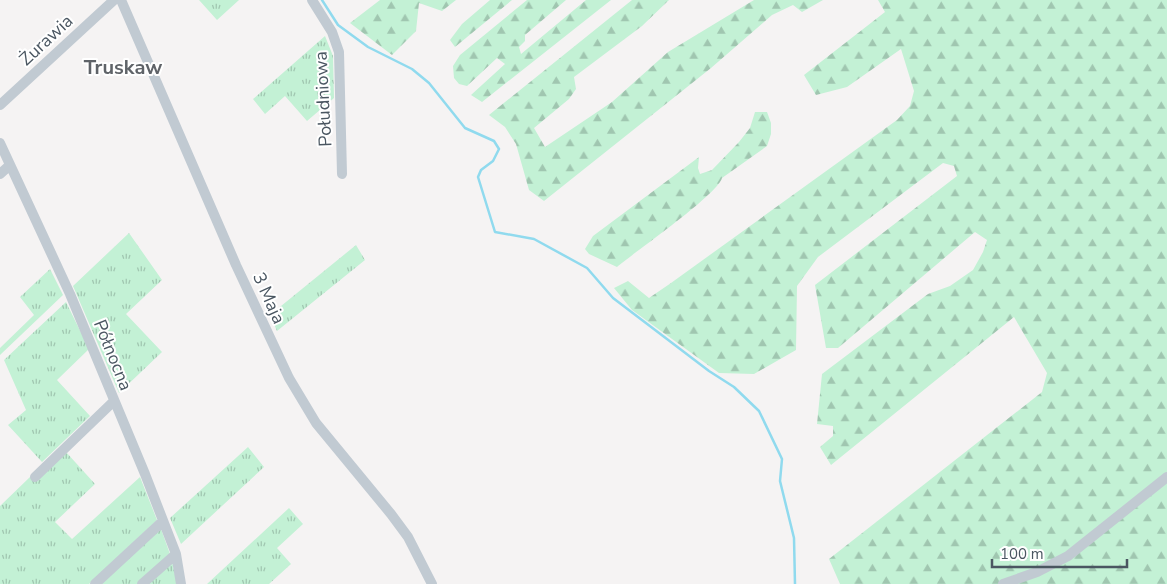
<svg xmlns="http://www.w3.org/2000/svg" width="1167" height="584" font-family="'Nunito Sans',sans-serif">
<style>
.grass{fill:url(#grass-tufts)}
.forest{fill:url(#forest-firs)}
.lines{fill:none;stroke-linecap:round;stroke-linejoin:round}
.stream{stroke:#90daee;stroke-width:2.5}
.minor{stroke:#c1cad2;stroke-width:10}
.labels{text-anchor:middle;stroke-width:4;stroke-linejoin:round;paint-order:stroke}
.street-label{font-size:18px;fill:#4a5661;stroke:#fff}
.quarter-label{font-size:20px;font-weight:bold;fill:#5f6368;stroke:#fff}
</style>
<defs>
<pattern id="grass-tufts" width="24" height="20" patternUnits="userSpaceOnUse" patternTransform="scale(1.25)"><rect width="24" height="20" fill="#c3f1d5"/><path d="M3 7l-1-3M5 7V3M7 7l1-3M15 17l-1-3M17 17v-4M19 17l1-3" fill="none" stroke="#a0c6b0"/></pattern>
<pattern id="forest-firs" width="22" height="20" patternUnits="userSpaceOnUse" patternTransform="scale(1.25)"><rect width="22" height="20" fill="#c3f1d5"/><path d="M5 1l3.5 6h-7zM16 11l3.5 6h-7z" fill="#a0c6b0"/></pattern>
</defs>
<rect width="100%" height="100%" fill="#f5f3f3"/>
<!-- grass -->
<path class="grass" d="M199,0H239L217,20Z
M325,36L333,56L334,98L307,121L285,96L265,114L253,99Z
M129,233L162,280L126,314L162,352L119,393L73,286Z
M356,245L365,260L277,331L270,315Z
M50,269L63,295L0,355V348L34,315L20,297Z
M66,302L89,349L57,380L90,416L42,462L8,425L26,410L4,360Z
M248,447L264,467L181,544L170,518Z
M66,452L95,484L55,522L72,539L140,477L157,520L89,584H0V506L30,477Z
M289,508L303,524L277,548L291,564L269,584H207Z
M161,529L170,554L137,584H100Z
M172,561L177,584H147Z"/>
<!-- forest -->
<path class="forest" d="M380,0H456L442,11L419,3L416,31L392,55L350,23Z
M490,0H512L455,47L450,40L462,24Z
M527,0H566L525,35V41L519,47L521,54L586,0H611L482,102L471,95L505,64L497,58L467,86L459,84L454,78L453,66L460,55Z
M632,0H669L642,26L574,77L576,89L569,99L534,128L545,147L612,102L668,52L754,0H823L802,12L793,5L772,15L711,68L544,201L529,190L516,144L505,127L489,115Z
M878,0H1167V584H840L829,559L1042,392L1047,373L1014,317L831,465L820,447L833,436V426L817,424L822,374L928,294L950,286L973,270L983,252L987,240L975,232L838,348H826L815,285L957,176L954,166L943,163L818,257L797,286L796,350L754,374L719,373L632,310L614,288L628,281L649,298L671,283L897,120L910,106L914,91L901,49L847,87L816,95L804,75L885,12Z
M755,112H767L771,123V134L767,146L722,178C717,195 635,252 617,267L589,254L585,249L593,236L699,157L698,168L700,174L712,170L739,142L750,128Z"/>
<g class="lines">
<!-- stream -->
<path class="stream" d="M322,0L338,25L368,47L412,69L429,83L465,128L494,141L499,149L493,161L481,170L478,177L495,232L534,239L587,268L613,298L709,371L734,387L759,411L782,459L780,481L794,538L795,584"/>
<!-- minor -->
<path class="minor" d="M121,0L236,265L289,378L316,423L391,514L408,537L432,584
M312,0L332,32L339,52L342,174
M0,105L114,0
M0,143L70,294L145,474L176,554L181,584
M0,174L10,165
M35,477L114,401
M95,584L163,521
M142,584L176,554
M1003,584L1037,572L1068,556L1167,477"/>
</g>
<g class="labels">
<!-- street labels -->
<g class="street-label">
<text transform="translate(46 40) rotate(-43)" y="6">Żurawia</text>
<text transform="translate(323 99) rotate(-93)" y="6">Południowa</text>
<text transform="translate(269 298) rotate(66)" y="6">3 Maja</text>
<text transform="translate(113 355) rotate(68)" y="6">Północna</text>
</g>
<!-- quarter labels -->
<g class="quarter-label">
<text x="123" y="74">Truskaw</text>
</g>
</g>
<!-- scale -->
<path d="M992 559v8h135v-8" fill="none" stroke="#4a5661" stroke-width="2.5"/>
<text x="1000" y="559" font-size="15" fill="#4a5661" stroke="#ffffff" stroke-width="4" paint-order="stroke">100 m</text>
</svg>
